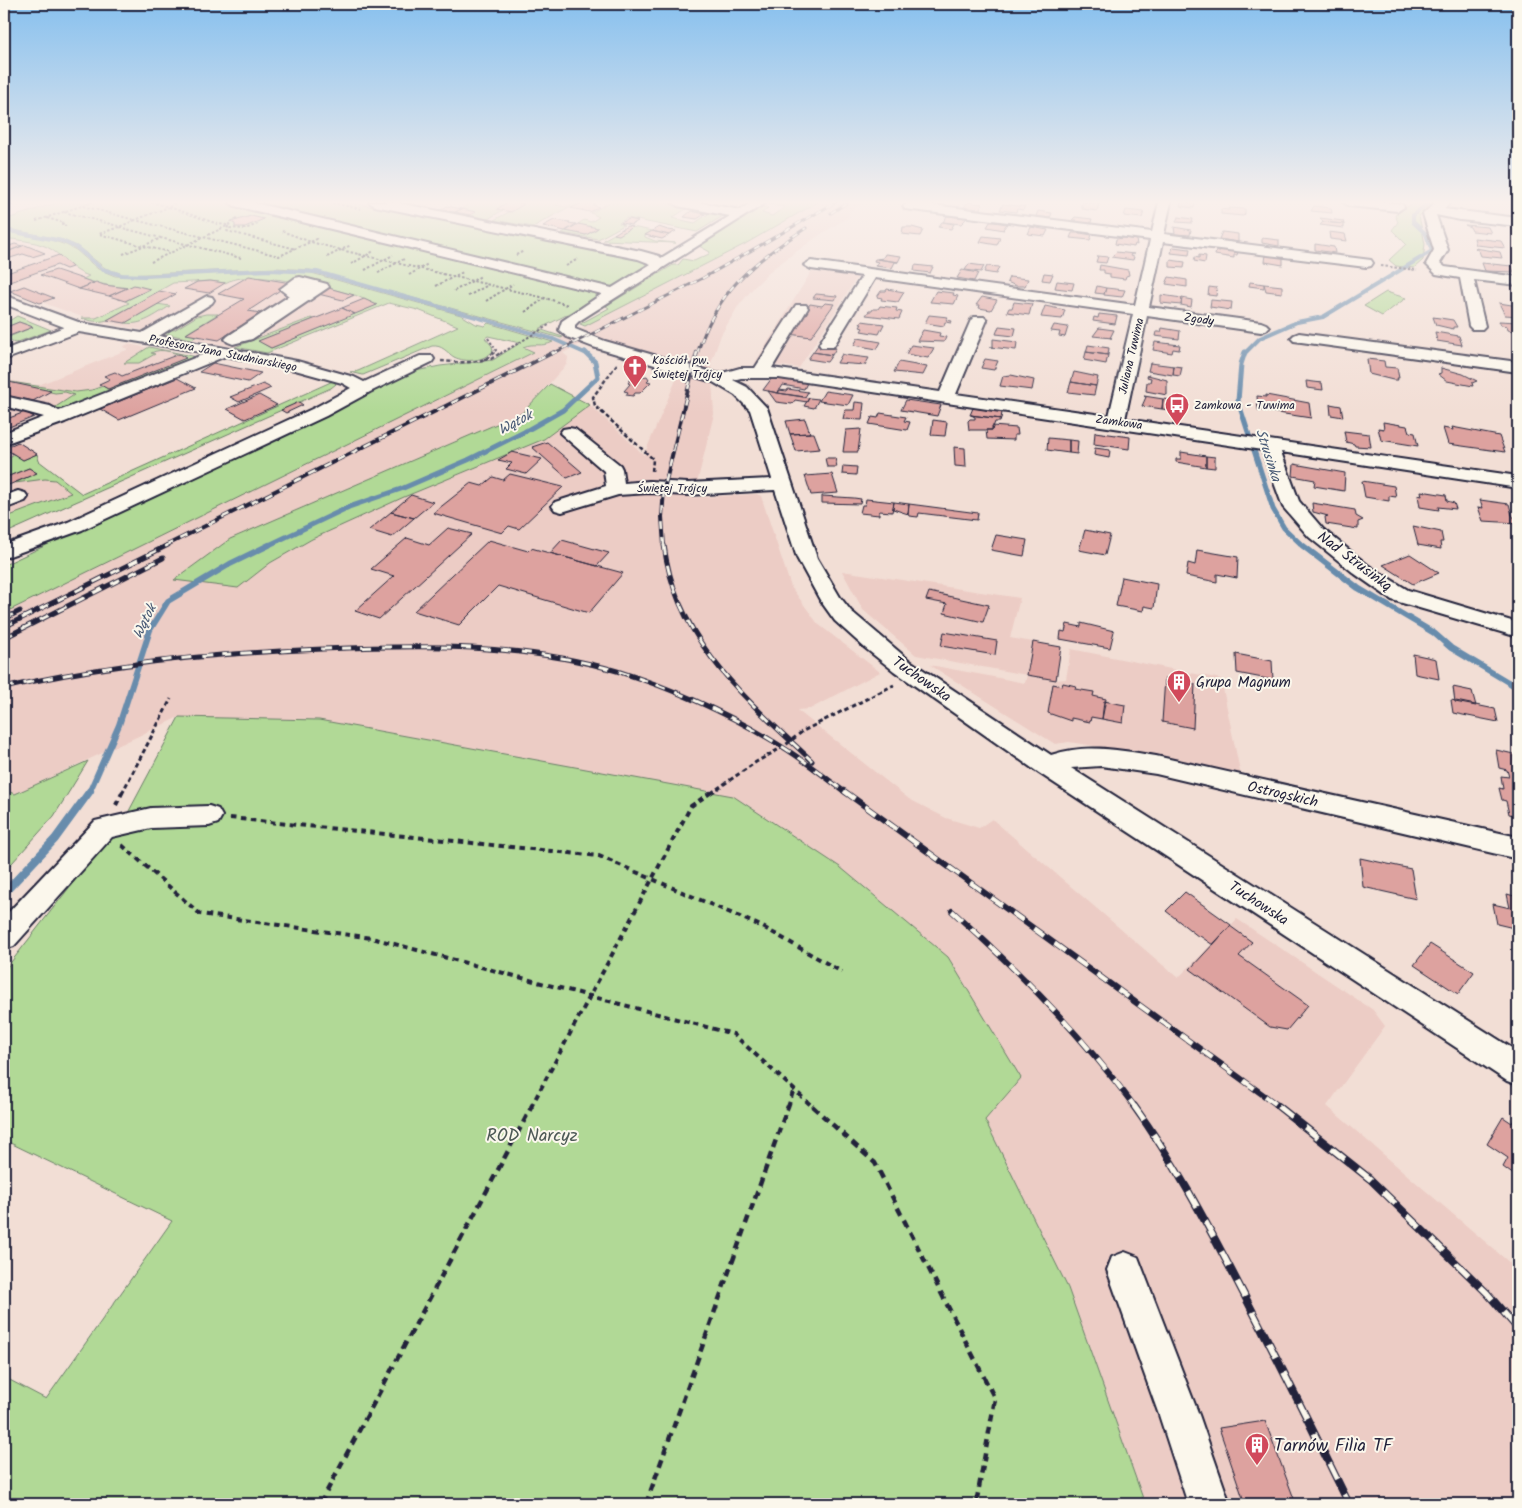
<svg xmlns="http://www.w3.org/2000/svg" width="1522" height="1508" font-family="Kalam,sans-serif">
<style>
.built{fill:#ecccc5;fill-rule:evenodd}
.green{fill:#b1d996;stroke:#6a7e68}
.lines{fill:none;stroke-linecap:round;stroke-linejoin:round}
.stream-far3{stroke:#688cac;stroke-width:4}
.stream-far2{stroke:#688cac;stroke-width:5}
.stream-far1{stroke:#688cac;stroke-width:6}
.stream{stroke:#688cac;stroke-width:8}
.building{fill:#dda29f;stroke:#22223b}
.minor-casing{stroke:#22223b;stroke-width:4}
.path-far4{stroke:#22223b;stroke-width:2;stroke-dasharray:2.5 2;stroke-linecap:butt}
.path-far3{stroke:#22223b;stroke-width:2.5;stroke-dasharray:4 2.5;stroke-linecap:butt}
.path-far2{stroke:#22223b;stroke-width:3;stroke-dasharray:4.5 3;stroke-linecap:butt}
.path-far1{stroke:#22223b;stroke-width:4;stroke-dasharray:5.5 4.5;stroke-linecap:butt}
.path{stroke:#22223b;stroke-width:4.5;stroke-dasharray:8 5.5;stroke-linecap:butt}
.minor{fill:#fbf7ec;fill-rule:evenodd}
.rail-far4-casing{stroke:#22223b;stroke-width:3}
.rail-far3-casing{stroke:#22223b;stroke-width:4}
.rail-far2-casing{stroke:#22223b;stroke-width:5}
.rail-far1-casing{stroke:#22223b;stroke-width:6}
.rail-casing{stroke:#22223b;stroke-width:8}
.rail-far4{stroke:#fbf7ec;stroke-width:2;stroke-dasharray:6;stroke-linecap:butt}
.rail-far3{stroke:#fbf7ec;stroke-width:2.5;stroke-dasharray:8;stroke-linecap:butt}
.rail-far2{stroke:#fbf7ec;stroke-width:3;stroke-dasharray:10;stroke-linecap:butt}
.rail-far1{stroke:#fbf7ec;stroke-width:4.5;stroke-dasharray:13;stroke-linecap:butt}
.rail{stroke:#fbf7ec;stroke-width:5.5;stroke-dasharray:17;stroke-linecap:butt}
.labels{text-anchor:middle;stroke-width:4;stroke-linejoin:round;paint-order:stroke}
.far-street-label{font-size:12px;fill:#22223b;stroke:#fbf7ec}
.far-poi-label{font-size:12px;fill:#22223b;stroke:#fbf7ec;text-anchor:start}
.far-water-label{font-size:14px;font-style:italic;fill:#455773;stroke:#fbf7ec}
.street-label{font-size:15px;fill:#22223b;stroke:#fbf7ec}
.poi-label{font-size:15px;fill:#22223b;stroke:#fbf7ec;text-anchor:start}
.near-park-label{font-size:18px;fill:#4d5956;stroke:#fbf7ec}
.near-poi-label{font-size:18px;fill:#22223b;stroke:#fbf7ec;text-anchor:start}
</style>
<rect width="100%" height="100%" fill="#f2ded5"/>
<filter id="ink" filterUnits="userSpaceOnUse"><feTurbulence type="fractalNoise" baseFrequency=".02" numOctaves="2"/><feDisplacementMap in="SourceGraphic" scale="10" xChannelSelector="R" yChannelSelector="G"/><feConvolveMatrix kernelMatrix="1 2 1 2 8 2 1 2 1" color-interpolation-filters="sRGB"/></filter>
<g filter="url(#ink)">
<!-- built -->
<path class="built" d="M818,202H864L849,212V217L821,234L775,267L754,287L737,308L721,335L711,363L714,414L697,483L689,498L757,494L761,496L791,587L818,624L880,672L810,709L797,710L909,799L946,818L979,828L992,819L1178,978L1237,919L1373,1010L1385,1026L1327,1106L1518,1270V1504H1145L1068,1288L985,1120L1021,1078L179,717L15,794L4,790V613L533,352L522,347L533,344L545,346L684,276L745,244ZM595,337L682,362L679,373L644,455L590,405L544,439L404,497L312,539L270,563L238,588L175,580L231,539L522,413L567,364L568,357L563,353Z
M4,238L45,246L59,255L66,262L105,280L249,275L298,279L392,302L267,353L94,321L4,289Z
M811,272L858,276L799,368L755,363Z
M128,344L194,357L17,424L21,430L9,446L5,449L23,460L37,454L39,461L81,494L4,528V379L36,386L129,349L123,347Z
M842,571L1020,598L1010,638L1033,642L1028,675L1056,680L1066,679L1071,649L1221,679L1242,781L1162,760L1108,748L1069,742L1055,744L930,665L1025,683L1027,675L916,655L863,610Z"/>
<!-- green -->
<path class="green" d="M59,202H349L643,261L646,265L574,311L539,329L563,337L561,338L310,270L276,268L126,275L105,268L77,246L63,240L4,228V220Z
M464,202H508L497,209L503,210L488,219L470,215L475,212L462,209L467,204Z
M512,202H561L556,205L566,207L574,202H584L571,208H567L533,227L494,220L524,204Z
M610,202H659L689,207L672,218L695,223L708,214L694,210L696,209L720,213L723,216L697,232L627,218L619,223L624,225L598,239L562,233L566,231L586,235L597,229L578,224L584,220L591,222L599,217L591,213Z
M768,202H818L745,244L585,326L580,324L609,308L606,306L673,265H678L683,259L694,261L709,254L710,252L699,246L761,207L768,208L762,213L772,216L785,207L769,204Z
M1414,202H1436L1419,216L1425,244L1423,260L1414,268L1396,266L1389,260L1406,244L1392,230L1398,222L1395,215Z
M632,227L652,231L645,235V237L655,241L676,243L603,240L614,234L619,235Z
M4,231L48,239L66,245L76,250L98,269L115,276L144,277L265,271L308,272L461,315L476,324L485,326L488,323L553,342C541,348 535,342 523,347L534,352L4,613V565L416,371L440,366L493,360L520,343L488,336L485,338L492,346L493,351C484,361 466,363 454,357C446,352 443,345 432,346L363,375L350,372L358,371L458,326L418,310L389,303L267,353L235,347L311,318L314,319L259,341L271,348L376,305L355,295L343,300L353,295L325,287L269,324L272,327H262L322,287C295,283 248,270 225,283L210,281L173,283L107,320C98,323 91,321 81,318H96L129,303L125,301L149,289C127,288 103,286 83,279L89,276C71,271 62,254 47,247C34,241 17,240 4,238Z
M1386,292L1406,298L1382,316L1364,306Z
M157,304L170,306C155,315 142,326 125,323Z
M206,314H218L187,333L197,336L192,339L161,333L167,329L174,330L197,316Z
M17,316L51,330L15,343L4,339L33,327L19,322L4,328V324Z
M149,347L197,357L57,411L54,408L74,395L65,392L55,393L4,381L76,392L92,390L103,386L108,389L186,358C177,353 161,347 151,353L155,354L139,363H124Z
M333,381L336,384L331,388L4,534V518L71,493L55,480L45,479L15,483L36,473L29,468L4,478V474L8,470L4,461L14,454L23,460L37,454L39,461L82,494Z
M550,384L590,405L544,439L404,497L312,539L270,563L238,588L174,580L230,539L522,413Z
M179,717L319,720L733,796L840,867L948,957L1021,1078L985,1120L1068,1288L1145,1504H4V1377L46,1399L172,1221L4,1140V971L129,811Z
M88,761L54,816L4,872V790L15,794Z"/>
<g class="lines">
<!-- stream-far3 -->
<path class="stream-far3" d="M4,230L62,241L77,248L102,269L121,275L145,276L269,270L317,272L553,339L587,354
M1244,354L1260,338L1297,322L1323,317L1432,251L1426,234L1413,222V215L1430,202"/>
<!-- stream-far2 -->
<path class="stream-far2" d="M1245,352L1241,364L1238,401L1273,509L1284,528L1303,546
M267,546L349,507L401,489L468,460L524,432L563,410L598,377L595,362L585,352"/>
<!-- stream-far1 -->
<path class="stream-far1" d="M1302,545L1358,588L1434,633L1451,648L1518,688
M89,793L119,725L150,630L168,601L230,564L269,545"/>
<!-- stream -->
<path class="stream" d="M4,893L55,839L90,791"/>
</g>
<!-- building -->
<path class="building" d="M508,202H517L524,204L511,212L497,209Z
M592,202H597L593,205L599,207L590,212L571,208L582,203L588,204Z
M968,202L982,204L980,209H969L964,207Z
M1083,202L1099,204L1097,211L1082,209L1083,206H1080Z
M1181,202L1195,203L1194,208L1180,206Z
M1003,204L1018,206H1025L1023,210L1017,209L1016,212L1000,210Z
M447,206L462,209L455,212L441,210Z
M1314,206L1331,208L1332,213L1311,211Z
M1229,208L1245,209V214L1243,216L1221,214V209L1229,210Z
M462,209L476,212L470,215L455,212Z
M1126,210L1144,212L1142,218L1124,216Z
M691,211L705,214L697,219L684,217Z
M1038,211L1052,213L1050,218L1036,216Z
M251,216L264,219L245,227H235V224L231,222Z
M947,216L967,218L961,224L943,222Z
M1075,217L1092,219L1090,225L1075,223L1076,220H1072Z
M1178,217L1193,219L1192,223L1176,222Z
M1320,218L1343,221L1344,224L1323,222Z
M629,219L638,221L631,225L621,223Z
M554,220L570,222L568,223L576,224L565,231L543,226Z
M942,222L954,224L951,229L938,227Z
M990,222H994L1007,224L1003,229L1004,230L987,227Z
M1323,222L1344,224V228L1320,225Z
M578,224L598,228L586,235L566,231Z
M1465,225L1488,227L1491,233L1472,231L1470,227Z
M627,226L632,227L619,235L614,234Z
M659,227L668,230L676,231L669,235L652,231Z
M903,227H912L923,230L920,236L902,234Z
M1031,227L1048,230L1045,236L1028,234Z
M1174,227L1191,230L1190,235L1175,234Z
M652,231L669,235L662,239L645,235Z
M1222,232L1238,234V242L1219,239Z
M1329,232L1345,234L1347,241L1330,239Z
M1072,233H1080L1092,235L1090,240L1070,238Z
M983,236L1000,238L997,245L980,242Z
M1124,238L1136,240L1137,245L1135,244L1134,247L1115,244L1116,239Z
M1262,238L1279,240V246L1262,243Z
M1474,238L1501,241L1505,248L1476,245Z
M5,244L9,246L15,244L22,246L4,253Z
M1315,244L1334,247L1335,253L1315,250Z
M25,245L45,253L32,257L23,254L4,260V253Z
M1173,247L1190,249L1189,255L1171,253Z
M1475,248L1500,252L1502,258L1481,256L1479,251Z
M1220,249L1238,252L1237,255H1234V258L1215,255L1216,251H1220Z
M1116,252L1134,254H1131L1130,256L1134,257L1133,260L1111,257Z
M885,254L901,256L898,262L877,259L883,258Z
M1266,254L1283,256V265L1265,262Z
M59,255L72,267L66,269L57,265L4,284V274Z
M1199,255L1206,256L1205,263L1194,261L1195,257L1199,258Z
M1098,256L1108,257L1106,263L1096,262Z
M875,259H877L898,262H895L892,268L875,266L878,262L874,261Z
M1170,260L1185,262L1184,268L1170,267Z
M1482,263L1512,266L1514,272L1485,271Z
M969,264L984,266L981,272L965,270Z
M915,265L933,267L930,273L914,271Z
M1100,265L1128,270L1129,275L1126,276L1125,279L1110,277V274L1104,273V270H1099Z
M987,266L999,267L996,274L984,272Z
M56,270L83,279L94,283L79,289L40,275Z
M962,270L978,273L974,281L957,278Z
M1044,273L1053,274L1050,281L1042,280Z
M249,276L291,283L248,311L261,313L219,340L186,334L244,299L218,294Z
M1009,277L1028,279L1025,286H1016L1007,282Z
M1169,277L1187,280V287L1166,284Z
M210,281L225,283L209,293L184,289L197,282Z
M1057,281L1074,283L1072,290L1055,288Z
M96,282L104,285L127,288L109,296L79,289Z
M1250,282L1264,284V288L1249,286Z
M1264,284L1282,286V293L1266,291Z
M134,285L150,289L125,301L109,296Z
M24,286L54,298L40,303L10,291Z
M1097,286L1106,288L1104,294L1095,293Z
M325,287L354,295L343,300L314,293Z
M1209,287L1217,288L1216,296L1208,295Z
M1106,288L1125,290L1122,297L1104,295Z
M887,289L904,292L898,302L881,300L882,298L877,297L881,291H886Z
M159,291L176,294L125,323L107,320Z
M936,291L954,293L953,295L958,296L954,304L930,302Z
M816,294L837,296L835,300L813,298Z
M1161,295L1182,298L1181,305L1161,303Z
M982,297L997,300L991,310L979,308L980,305H976Z
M1182,298L1192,300L1191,307L1181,305Z
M364,299L377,305L355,314L342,308Z
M1211,300L1232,302L1231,310L1210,307Z
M1014,302L1032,304L1029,315L1007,312L1009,308H1012Z
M825,303L834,304L811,337L789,334L810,304L822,306Z
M1499,303L1518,306V316L1505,315Z
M880,306L897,308L896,311L902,312L899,319L866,315L869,311H872L873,309H878Z
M1045,306L1065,310L1062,319L1041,317Z
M342,308L355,314L271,348L258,341Z
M1099,314L1117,316L1115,324L1093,321L1094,317L1098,318Z
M929,315L948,317L946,320L952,321L951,323L945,322L944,326L925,323Z
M1433,317L1453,320L1457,327H1453V329L1436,325Z
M862,321L884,324L879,334L861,331L863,328L860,327L862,324H860Z
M1499,321L1518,322V332L1508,330L1507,326L1501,325Z
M19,322L33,327L9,336L4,334V328Z
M1054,325L1068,327L1065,337L1059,336L1060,332L1051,331Z
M999,326L1016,328L1014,336L996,334Z
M1099,328L1114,330L1110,338H1112L1093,336Z
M1162,328L1180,331L1179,339L1155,336L1156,332H1161Z
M923,330L940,333L939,336L946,337L944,342L917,341Z
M1435,332L1459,336L1462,345L1437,341Z
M858,338L881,342L877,349L854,345Z
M993,339L1017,342L1016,350L990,347H993Z
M1155,342L1180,345L1179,350L1173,349L1172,353L1153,350Z
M818,345L836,348L832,355L813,352Z
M911,345L934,348L928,358L906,354Z
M1088,345L1109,348L1108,355L1086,352Z
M813,352L832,355L827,362L808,359Z
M1086,352L1108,355L1106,364L1084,360Z
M179,354L186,358L108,389L99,384L110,379L104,376L115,372L122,376Z
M842,354L845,355L869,358L865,365L837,363Z
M985,359L998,361L994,370L981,368Z
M1367,359L1384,361L1385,367L1397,368L1399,378H1397L1398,380H1393L1369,374Z
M899,362L927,367L923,375L894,372Z
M213,363L261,373L248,382L199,372Z
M1150,363L1174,366L1173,375L1148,371Z
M1174,366L1182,367L1180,376L1173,375Z
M1441,368L1463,374L1477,381L1472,383L1473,386L1447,381L1438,374L1441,373Z
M1074,372L1098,377L1096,386L1071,382Z
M1011,375L1034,380L1032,390L1000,386L1003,376Z
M1148,375L1167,380V395L1146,391L1147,382H1150L1151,378L1147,377Z
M647,376L649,379L647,381L651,382L640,393H635L633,396L626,395L628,392L624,391L630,384L628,383L631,379Z
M177,378L196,388L119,420L100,409Z
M772,378L807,383L804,389L783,385L778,393L763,390Z
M4,381L51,391L33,401L4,395Z
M1306,381L1322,383L1323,390L1307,388Z
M1071,382L1096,386L1094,395L1068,392Z
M263,384L271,388L239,402L230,397Z
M788,389L808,392L805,397L778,393L779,390L787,391Z
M768,391L778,393L809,398L807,402L795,400L792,404L776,402Z
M825,391L853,395L848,405L819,401Z
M259,395L277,405L245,419L227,409Z
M1266,395L1309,403L1311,418L1258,410L1257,396L1266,397Z
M1144,396L1163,399L1162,409L1142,406L1146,397Z
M809,398L819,399L814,408L804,406Z
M1163,399L1171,400L1170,410L1162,409Z
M906,400L941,405L937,416L901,410Z
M299,402L303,405L286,413L281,410Z
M855,402L864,403L862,420L843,419L845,410H854Z
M1330,404L1341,406L1343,417L1331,415Z
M973,408L1002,412L1001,419L970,415Z
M25,412L34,417L4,429V420Z
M880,413L906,417L904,421L910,422L907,430L869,424L872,417L878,418Z
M971,415L1001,419L1000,422H995L992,430H969L968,421L970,419H975V417Z
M805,419L810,433L790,434L786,421Z
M933,420L947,422L945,436L931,435Z
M1383,422L1407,426L1409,432L1415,433L1418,446L1381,440L1378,428L1384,429Z
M992,426L1017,428L1018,435H1014V440L987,439L986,430H992Z
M1452,427L1499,436L1505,452L1448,444L1443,428L1453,430Z
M861,429L858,452H843L846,430Z
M1344,431L1369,434L1371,447L1355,446L1354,444L1346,442Z
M1095,432L1130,437L1129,449L1094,444Z
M810,433H814L820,449L796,451L790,434Z
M1048,438L1069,440V453L1047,450Z
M1069,440L1078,441L1077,454L1069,453Z
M18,442L37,454L23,460L4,448Z
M547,442L582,472L567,478L532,447Z
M954,447L965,448L966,467L955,466Z
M1095,448L1110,450L1109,458L1094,455Z
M512,452L542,459L526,474L506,469L512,463L498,460Z
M1181,452L1206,456V467L1176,462V459H1181Z
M1206,456L1215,457V468L1206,467Z
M825,458H835L837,467H827Z
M1294,464L1345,473L1344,491L1314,486L1315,480L1293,476Z
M843,466L857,467L856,475L842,474Z
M29,468L37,473L4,487V478Z
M510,474L563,487L519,529L509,526L502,533L433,513L471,483L482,486L493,477L503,480Z
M832,474L838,493L811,495L805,476Z
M1362,481L1394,486L1396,497L1389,496V501L1365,497Z
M1421,491L1446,495L1447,501L1454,503L1456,509L1438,507L1439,510L1420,507L1418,495L1422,496Z
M411,495L433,502L414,518L391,512Z
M822,496L854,498L861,499L860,504L822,503Z
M866,499L894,502L892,512L879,511V515L860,513L862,505H865Z
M1480,500L1509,504L1512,515L1518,523L1483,521L1478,507L1483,508Z
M894,502L909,504L908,514L893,509Z
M1312,503L1355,510L1356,516L1363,520L1358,522V529L1326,524L1325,517L1328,516L1313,512Z
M909,504L978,513L977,520L919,513L918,517L909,516L908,514Z
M391,512L414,518L392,537L369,530Z
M1413,526L1441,532L1443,542H1440L1441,549L1418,545Z
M448,528L472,534L379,619L355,611L394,576L371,569L407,538L429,545Z
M1085,530L1110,535L1105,555L1079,550Z
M996,535L1027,540L1024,556L991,550Z
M489,540L528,551L531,548L623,573L589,613L498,586L459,625L414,611Z
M562,540L609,553L597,566L550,553Z
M1197,550L1238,557L1237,578L1217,574V582L1186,576L1188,563L1195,565Z
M1410,554L1439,573L1413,584L1383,565Z
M1122,577L1157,584L1154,608L1144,606L1143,611L1116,606Z
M929,592L989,605L983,622L944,613L947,604L926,600Z
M1081,623L1114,631L1110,648L1060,639L1061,631L1065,632L1067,624L1081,627Z
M944,632L997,641L995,655L941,646Z
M1033,642L1061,647L1056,680L1027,675Z
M1236,654L1272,661L1273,680L1237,673Z
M1413,654L1436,659L1439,679L1415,674Z
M1165,678L1195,684L1193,728L1162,722Z
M1063,683L1076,686L1075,689L1094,692L1093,696L1106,699L1102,719L1091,717L1090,722L1071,718V721L1048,713L1053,684L1062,686Z
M1453,687L1472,691L1476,706L1455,702Z
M1451,700L1495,709L1498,722L1453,713Z
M1104,701L1125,705L1123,723L1102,719Z
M1496,750L1518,755V816L1509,814L1506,801L1502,800L1499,788L1503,789L1501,776L1509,777L1507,770L1499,768Z
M1360,858L1411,869L1416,899L1363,887Z
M1185,892L1231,925L1213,945L1200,936L1199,937L1166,911Z
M1507,894L1518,897V929L1497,924L1493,904L1510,908Z
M1230,926L1252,942L1239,956L1308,1005L1287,1030L1270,1027L1190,969Z
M1430,944L1474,972L1458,994L1414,965Z
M1516,1116L1518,1118V1178L1503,1167L1508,1158L1487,1144L1503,1117L1512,1123Z
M1265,1421L1296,1504H1245L1219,1428Z"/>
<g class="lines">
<defs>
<path id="minor" d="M4,202H15L4,208Z
M229,202H251L612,288L651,264L638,259L375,206L369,202H394L641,251L659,256L661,258L730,216L678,206L672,202H698L740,210L752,202H767L579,321L575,325V329L605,341L719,374L740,368H755L796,305H806L808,308L772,368L940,392L971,320L974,317H984L987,320L956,394L1109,416L1133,314L875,278L835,344L833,347H821L819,344L862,276L811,269L804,265L811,261L1135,305L1150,240L905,209L903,206L909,202L1152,232L1159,202H1171L1164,234L1371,260L1373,263L1371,266L1366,267L1163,242L1149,307L1261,322L1266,324L1269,327L1266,330L1261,332L1147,316L1125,419L1518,476V488L1281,452L1299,501L1323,529L1369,566L1408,590L1518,623V637L1392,600L1355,574L1309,537L1283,507L1262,450L779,378H741L733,380L747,387L767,408L817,558L840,597L851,611L910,661L1051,755C1086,743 1120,750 1156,756L1518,837V859L1156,774L1101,766L1071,768L1518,1052V1085L1507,1081L1039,773L894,671L865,648L835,621L820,600L797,558L775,490L688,495L649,493L618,495L562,512L555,510L552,506L555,502L606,486L604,471L560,433L563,429L569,428L575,429L620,465L622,469L624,483L649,481L688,483L772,479L750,410L735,395L713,382L593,347L567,337L559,330L562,321L602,294L235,206Z
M1343,202H1386L1402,204L1404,207L1398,211L1349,206Z
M1436,202H1450L1444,209L1518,218V226L1460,220L1436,215L1448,250L1440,263L1445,267L1518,277V285L1474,280L1485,326L1482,329H1472L1469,326L1460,278L1436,274L1426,264L1434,250L1423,214Z
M300,277L327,284L329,287L252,339L233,344L228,342L225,339L228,336L289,296L280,289L295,278Z
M4,295L81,323L142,333L207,296L212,297L214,300L212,303L159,336L297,361L354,377L364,382L420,356H432L434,359L432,362L370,392L326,416L82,530L4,558V545L68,522L314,408L351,388L342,383L295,370L226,356L65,422L4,444V433L44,417L4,406V396L50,406L59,411L207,353L79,332L4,360V350L64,327L4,304Z
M1299,333L1518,362V372L1294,341L1291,338L1294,335Z
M18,491L25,493L28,497L25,501L4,509V496Z
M209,806L218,809L222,816L218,823L209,826L151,828L112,837L14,946L4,949V917L95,821L151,808Z
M1125,1252L1138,1257L1199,1415L1230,1504H1188L1159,1415L1107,1270L1112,1257Z"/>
</defs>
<!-- minor casing -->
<use href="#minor" class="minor-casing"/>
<!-- path-far4 -->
<path class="path-far4" d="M151,202L169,207L135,220L279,256L319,238
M328,202L361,209
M83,206L135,220
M169,207L218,224L228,225
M169,207L176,202
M64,212L118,226
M47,218L64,223L62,224L66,226
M237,219L229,223L230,228L245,229L258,224
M135,220L119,227L161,238
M36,221L93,202
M228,226L227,231L296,249
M119,227L99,234L143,246L161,238L241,258
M282,231L311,242L341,250L545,298
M123,254L143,246L170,252
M516,255L524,251
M327,257L351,245
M151,262L229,225
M351,264L374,251
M566,266L578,259
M1381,266L1417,270
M365,270L393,255
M378,273L404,259
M409,275L428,264
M436,286L463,272
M454,291L481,276
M468,296L488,285
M486,301L513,284
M525,312L545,298L568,305
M488,338L496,350L493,354
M500,354L549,325"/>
<!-- path-far3 -->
<path class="path-far3" d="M484,359H491L502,352
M441,361C458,362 482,366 494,352
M617,364L593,397L595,406L653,459L652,472"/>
<!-- path-far2 -->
<path class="path-far2" d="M122,793L171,699
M711,793L756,762L783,747L803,731L894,685"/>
<!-- path-far1 -->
<path class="path-far1" d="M116,805L123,791
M230,818L599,856L763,927L842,972
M122,845L200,914L372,938L733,1034L813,1107
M531,1107L691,806L713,791
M788,1107L794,1089"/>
<!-- path -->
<path class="path" d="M812,1106L875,1163L995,1399L976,1504
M320,1504L532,1106
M646,1504L788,1106"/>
<!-- minor -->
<use href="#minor" class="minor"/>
<defs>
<path id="rail-far4" d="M831,213L848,202
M552,354L703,278L836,202
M697,354C717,290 752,263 806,228"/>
<path id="rail-far3" d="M165,546L554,352
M664,546L662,517L664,489L697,352"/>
<path id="rail-far2" d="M664,545C676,641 746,699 812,761
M4,619L20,611
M4,627L168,545
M4,638L163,558
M4,688C109,663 215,653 323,649C422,645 522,643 617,671C674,689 730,714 781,746C804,760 825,777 846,793"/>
<path id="rail-far1" d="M844,791L1280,1107
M952,911C1019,971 1082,1035 1135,1107"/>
<path id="rail" d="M1134,1106C1174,1161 1206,1222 1238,1283C1276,1356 1313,1430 1349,1504
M1278,1106L1370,1179L1487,1293L1518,1329"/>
</defs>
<!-- rail-far4 casing -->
<use href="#rail-far4" class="rail-far4-casing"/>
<!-- rail-far3 casing -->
<use href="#rail-far3" class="rail-far3-casing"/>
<!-- rail-far2 casing -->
<use href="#rail-far2" class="rail-far2-casing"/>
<!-- rail-far1 casing -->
<use href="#rail-far1" class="rail-far1-casing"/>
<!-- rail casing -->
<use href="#rail" class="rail-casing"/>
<!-- rail-far4 -->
<use href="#rail-far4" class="rail-far4"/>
<!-- rail-far3 -->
<use href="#rail-far3" class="rail-far3"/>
<!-- rail-far2 -->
<use href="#rail-far2" class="rail-far2"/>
<!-- rail-far1 -->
<use href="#rail-far1" class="rail-far1"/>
<!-- rail -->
<use href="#rail" class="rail"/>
</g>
</g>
<!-- sky -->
<linearGradient id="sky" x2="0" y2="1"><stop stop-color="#87c0ee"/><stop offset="0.49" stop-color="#f9f0ec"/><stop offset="1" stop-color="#f9f0ec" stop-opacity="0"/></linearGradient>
<rect width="1522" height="413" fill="url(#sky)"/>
<!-- icons -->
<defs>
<symbol id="church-pin" viewBox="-11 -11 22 30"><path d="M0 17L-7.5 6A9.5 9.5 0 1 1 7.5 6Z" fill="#d1495b" stroke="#fbf7ec"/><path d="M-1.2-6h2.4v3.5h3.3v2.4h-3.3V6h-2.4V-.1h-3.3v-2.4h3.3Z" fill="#fff"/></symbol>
<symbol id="bus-pin" viewBox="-11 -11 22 30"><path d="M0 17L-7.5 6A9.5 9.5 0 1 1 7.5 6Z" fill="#d1495b" stroke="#fbf7ec"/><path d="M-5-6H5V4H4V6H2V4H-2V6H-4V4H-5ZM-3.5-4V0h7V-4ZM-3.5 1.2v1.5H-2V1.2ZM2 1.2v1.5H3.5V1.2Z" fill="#fff"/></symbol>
<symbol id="building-pin" viewBox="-11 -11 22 30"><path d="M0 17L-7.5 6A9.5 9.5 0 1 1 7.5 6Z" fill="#d1495b" stroke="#fbf7ec"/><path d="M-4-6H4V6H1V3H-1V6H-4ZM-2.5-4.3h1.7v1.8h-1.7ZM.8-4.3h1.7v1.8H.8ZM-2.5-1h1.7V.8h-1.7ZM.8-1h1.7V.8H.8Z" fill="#fff"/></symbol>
</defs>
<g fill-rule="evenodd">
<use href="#church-pin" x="621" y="353" width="28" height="38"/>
<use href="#bus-pin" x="1163" y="391" width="28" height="38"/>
<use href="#building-pin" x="1165" y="668" width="28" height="38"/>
<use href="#building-pin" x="1243" y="1431" width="28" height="38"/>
</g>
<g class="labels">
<!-- far-street labels -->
<g class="far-street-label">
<text transform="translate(1199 319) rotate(8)" y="4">Zgody</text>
<text transform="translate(223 353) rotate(11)" y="4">Profesora Jana Studniarskiego</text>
<text transform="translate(1131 356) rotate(-77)" y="4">Juliana Tuwima</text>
<text transform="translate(1119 422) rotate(8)" y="4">Zamkowa</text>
<text x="672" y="492">Świętej Trójcy</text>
</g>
<!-- far-poi labels -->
<g class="far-poi-label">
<text x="652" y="364">Kościół pw.<tspan x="652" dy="14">Świętej Trójcy</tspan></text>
<text x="1194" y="409">Zamkowa - Tuwima</text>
</g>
<!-- far-water labels -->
<g class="far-water-label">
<text transform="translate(515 422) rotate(-28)" y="5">Wątok</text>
<text transform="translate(1269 455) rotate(72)" y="5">Strusinka</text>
<text transform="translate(144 621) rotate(-64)" y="5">Wątok</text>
</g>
<!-- street labels -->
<g class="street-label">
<text transform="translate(1355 561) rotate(37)" y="5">Nad Strusinką</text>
<text transform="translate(922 679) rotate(35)" y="5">Tuchowska</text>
<text transform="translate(1283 794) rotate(13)" y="5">Ostrogskich</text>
<text transform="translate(1259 903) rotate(33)" y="5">Tuchowska</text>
</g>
<!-- poi labels -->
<g class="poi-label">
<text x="1196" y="687">Grupa Magnum</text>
</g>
<!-- near-park labels -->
<g class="near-park-label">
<text x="532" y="1141">ROD Narcyz</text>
</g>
<!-- near-poi labels -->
<g class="near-poi-label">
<text x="1274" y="1451">Tarnów Filia TF</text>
</g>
</g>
<!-- margin -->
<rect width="1522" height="1508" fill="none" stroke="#fbf7ec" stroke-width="20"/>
<rect x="10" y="10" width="1502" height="1488" fill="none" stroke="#22223b" stroke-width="2" filter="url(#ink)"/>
</svg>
